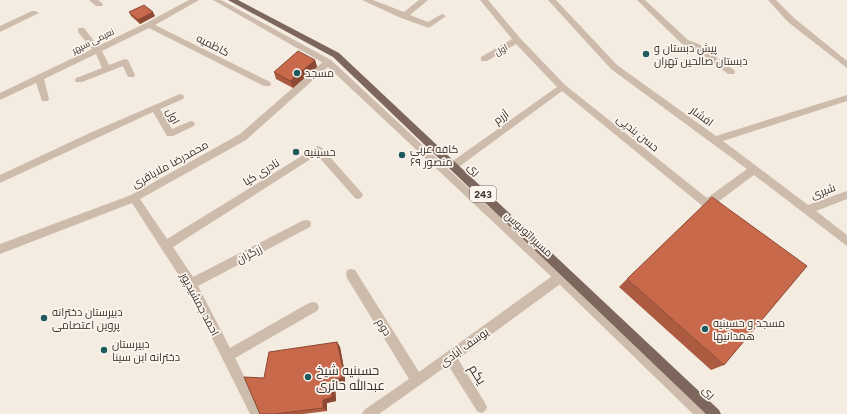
<svg xmlns="http://www.w3.org/2000/svg" width="847" height="414" font-family="Figtree,Cairo,sans-serif">
<style>
.lines{fill:none;stroke-linecap:round;stroke-linejoin:round}
.service{fill:#cdbbac;fill-rule:evenodd}
.minor{fill:#cdbbac;fill-rule:evenodd}
.tertiary{fill:#cdbbac;fill-rule:evenodd}
.primary{fill:#7d675c;fill-rule:evenodd}
.wall{fill:#ac5a40}
.shaded-wall{fill:#8c4a34}
.building{fill:#c8694b;stroke:#8c4a34}
.poi-dot{fill:#1f5a5e;stroke:#fbf5ee;stroke-width:1.5}
.labels{text-anchor:middle;stroke-width:3.5;stroke-linejoin:round;paint-order:stroke}
.far-street-label{font-size:9px;fill:#3b302b;stroke:#fbf5ee}
.shield{fill:#fbf5ee;stroke:#756b66;stroke-width:1}
.shield-label{font-size:10px;font-weight:bold;fill:#3b302b}
.street-label{font-size:11px;fill:#3b302b;stroke:#fbf5ee}
.poi-label{font-size:11px;fill:#3b302b;stroke:#fbf5ee;text-anchor:start}
.near-poi-label{font-size:13px;fill:#3b302b;stroke:#fbf5ee;text-anchor:start}
.near-street-label{font-size:13px;fill:#3b302b;stroke:#fbf5ee}
</style>
<rect width="100%" height="100%" fill="#f4ebe1"/>
<g class="lines">
<!-- service -->
<path class="service" d="M213,0H221L331,60L562,275L705,410L707,414H693L556,281L325,64Z"/>
<!-- minor -->
<path class="minor" d="M89,0H98L103,4L102,6H96Z
M189,0H199L155,25L270,82L271,84L270,86H264L149,28L102,51L109,65L125,59L128,60L135,75L134,77H128L123,66L82,82H76L75,80L76,78L102,68L96,54L44,79L49,99L48,101H42L36,83L0,100V93L92,49L78,32V28H84L98,46L146,23Z
M362,0H373L404,12L419,0H428L410,15L428,22L442,14L446,16L429,28L401,18Z
M480,0H488L520,38L565,85L707,198L747,169L611,69L548,0H556L617,65L716,136L847,95V101L723,141L808,205L847,191V199L816,211L847,235V246L754,175L715,204L720,210L719,213L715,214L711,213L562,91L456,169H450L448,166L450,163L557,87L516,44L487,61H481V57L512,39Z
M637,0H645L688,40L699,44L734,70L735,72L734,74H728L693,48L682,44Z
M32,11H35L39,13L0,32V26Z
M328,59L332,62L331,64L246,140L140,199L167,239L318,146L321,147L361,192L363,195L361,198L358,199L355,198L317,155L173,247L193,277L302,221L306,220L310,221L311,224L310,227L198,286L230,348L309,303L313,302L317,303L319,307L317,311L235,358L263,414H250L187,288L132,203L0,254V244L131,195L240,134L325,60Z
M180,94L183,95L184,97L183,99L160,109L172,129L191,121L194,122L195,124L194,126L173,136H167L153,112L0,183V175L92,132Z
M351,269L355,270L419,372L555,274L559,273L563,274L564,278L563,282L458,359L485,403L487,407L485,411L481,413L477,411L448,365L379,414H362L364,410L409,379L347,278L346,274L347,270Z"/>
<!-- tertiary -->
<path class="tertiary" d="M768,0H776L794,18L847,61V68L788,22Z"/>
<!-- primary -->
<path class="primary" d="M228,0H238L339,53L719,410L721,414H706L333,57Z"/>
</g>
<!-- wall -->
<path class="wall" d="M129,12L155,16L140,24L131,16Z
M315,60L317,67L293,88L276,79L274,72Z
M627,279L724,365L711,370L619,287Z
M337,342L340,347L345,374V382L335,385L336,401L327,403V411L303,414H260L264,378Z"/>
<!-- shaded-wall -->
<path class="shaded-wall" d="M153,12L155,16L140,24L138,20Z
M315,60L317,67L293,88L290,81Z
M337,342L340,347L345,374V382L335,385L336,401L327,403V411L323,408V400L332,381Z"/>
<!-- building -->
<path class="building" d="M144,5L153,12L138,20L129,12Z
M298,51L315,60L290,81L274,72Z
M712,197L807,266L724,365L627,279Z
M337,342L343,369L342,378L332,381V397L323,400V408L275,414H260L244,377L264,378L269,352Z"/>
<!-- markers -->
<g class="poi-dot">
<circle cx="646" cy="54" r="4"/>
<circle cx="297" cy="73" r="4"/>
<circle cx="296" cy="152" r="4"/>
<circle cx="402" cy="155" r="4"/>
<circle cx="44" cy="318" r="4"/>
<circle cx="705" cy="329" r="4"/>
<circle cx="104" cy="350" r="4"/>
<circle cx="308" cy="377" r="4"/>
</g>
<g class="labels">
<!-- far-street labels -->
<g class="far-street-label">
<text transform="translate(93 41) rotate(-26)" y="3">نعیمی سپهر</text>
<text transform="translate(501 50) rotate(-29)" y="3">اول</text>
</g>
<!-- shield labels -->
<rect class="shield" x="470" y="186" width="26" height="16" rx="3"/>
<g class="shield-label">
<text x="483" y="198">243</text>
</g>
<!-- street labels -->
<g class="street-label">
<text transform="translate(213 45) rotate(27)" y="4">کاظمیه</text>
<text transform="translate(173 116) rotate(62)" y="4">اول</text>
<text transform="translate(702 116) rotate(36)" y="4">افشار</text>
<text transform="translate(501 117) rotate(-36)" y="4">آزرم</text>
<text transform="translate(638 133) rotate(39)" y="4">حسن بندپی</text>
<text transform="translate(170 164) rotate(-29)" y="4">محمدرضا ملاباقری</text>
<text transform="translate(474 169) rotate(44)" y="4">ری</text>
<text transform="translate(261 172) rotate(-32)" y="4">نادری کیا</text>
<text transform="translate(823 191) rotate(-20)" y="4">شیری</text>
<text transform="translate(529 234) rotate(43)" y="4">مسیر اتوبوس</text>
<text transform="translate(249 254) rotate(-28)" y="4">زرگران</text>
<text transform="translate(200 304) rotate(62)" y="4">احمد جمشیدپور</text>
<text transform="translate(384 327) rotate(58)" y="4">دوم</text>
<text transform="translate(464 347) rotate(-36)" y="4">یوسف آبادی</text>
<text transform="translate(709 392) rotate(43)" y="4">ری</text>
</g>
<!-- poi labels -->
<g class="poi-label">
<text x="654" y="52">پیش دبستان و<tspan x="654" dy="13">دبستان صالحین تهران</tspan></text>
<text x="305" y="77">مسجد</text>
<text x="410" y="153">کافه عربی<tspan x="410" dy="13">منصور ۶۹</tspan></text>
<text x="304" y="156">حسینیه</text>
<text x="52" y="316">دبیرستان دخترانه<tspan x="52" dy="13">پروین اعتصامی</tspan></text>
<text x="713" y="327">مسجد و حسینیه<tspan x="713" dy="13">همدانیها</tspan></text>
<text x="112" y="348">دبیرستان<tspan x="112" dy="13">دخترانه ابن سینا</tspan></text>
</g>
<!-- near-poi labels -->
<g class="near-poi-label">
<text x="316" y="375">حسینیه شیخ<tspan x="316" dy="15">عبدالله حائری</tspan></text>
</g>
<!-- near-street labels -->
<g class="near-street-label">
<text transform="translate(478 374) rotate(57)" y="5">یکم</text>
</g>
</g>
</svg>
